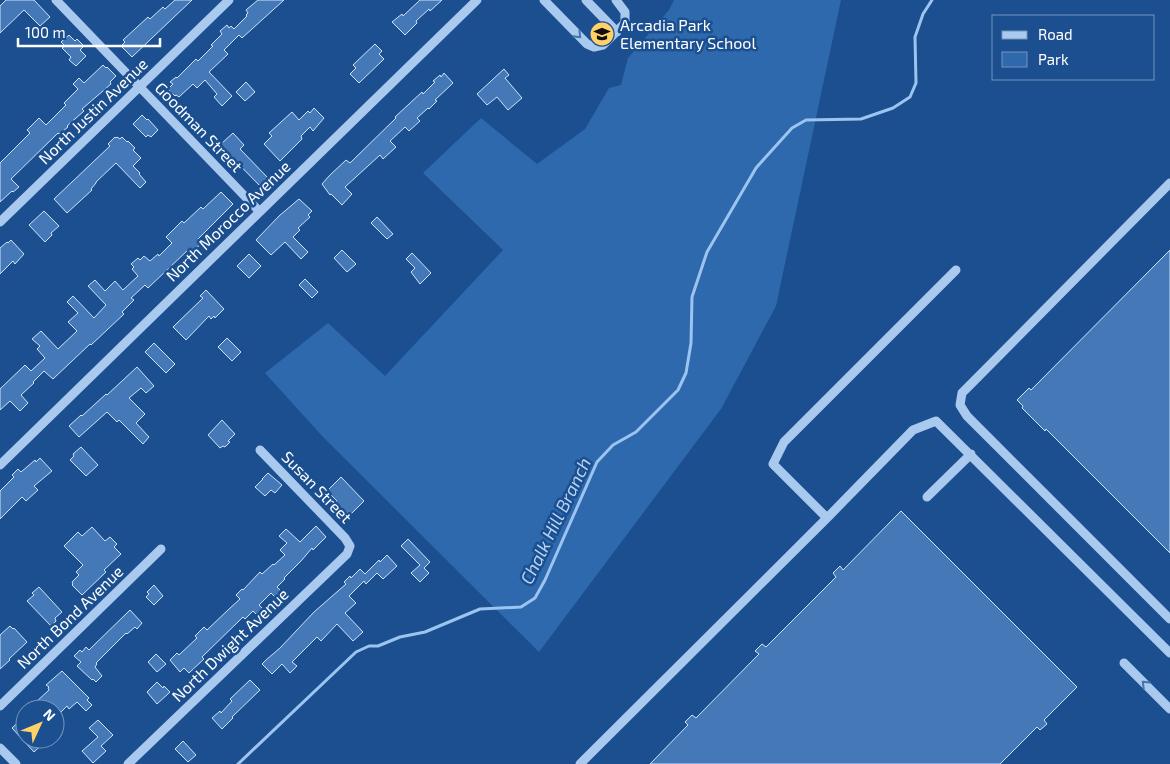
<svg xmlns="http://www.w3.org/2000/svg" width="1170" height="764" font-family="'Exo 2',sans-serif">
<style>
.green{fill:#2e69ad}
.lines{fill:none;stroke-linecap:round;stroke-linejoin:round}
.stream{stroke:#9cc4f0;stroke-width:3}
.building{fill:#4478b7;stroke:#cfe3fa}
.minor{stroke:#a9c9ee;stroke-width:9}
.oneway{stroke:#4674ac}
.labels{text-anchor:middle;stroke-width:5;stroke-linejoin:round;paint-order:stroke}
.poi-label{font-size:16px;fill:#fff;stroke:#1b4f8f;text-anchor:start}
.street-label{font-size:16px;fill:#fff;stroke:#1b4f8f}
.water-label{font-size:18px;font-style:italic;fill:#b5d3f5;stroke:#1b4f8f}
</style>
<rect width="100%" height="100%" fill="#1b4f8f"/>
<!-- green -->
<path class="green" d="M674,0H841L776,306L721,409L539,652L323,437L265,373L328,323L385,376L503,250L423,173L481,118L537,164L585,129L609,88L621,85L628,58L669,10Z"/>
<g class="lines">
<!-- stream -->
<path class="stream" d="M238,764L356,652L369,646H378L400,637L425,632L480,609L521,607L535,598L545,580L597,462L613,445L636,432L678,390L686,373L691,343L692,297L707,252L756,168L792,128L806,120L861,119L893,108L910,97L916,83L915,37L923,14L932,0"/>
</g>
<!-- building -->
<path class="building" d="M6,0H34L50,17L40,26L24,10L0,33V6Z
M175,0H192L132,57L121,46L125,42L123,40L148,17L150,19L163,7L165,9Z
M258,0H284L242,38L239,35L224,50L228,54L209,72L232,96L222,106L214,97L217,94L205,80L197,88L193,84L179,97L176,95L175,96L168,89L173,84L170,82L176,77L177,78L196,59L198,61L213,46L211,45L222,34L220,31L227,25L229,28L231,26L234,29L247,16L246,15L248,13L246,10Z
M420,0H442L430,11L429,9L416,21L417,23L405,35L392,22L402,14L403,16Z
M69,35L75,41L77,39L84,46L80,50L86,56L76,66L69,60L71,57L62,48L65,46L61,42Z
M375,44L382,51L379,54L384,59L359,83L350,74L356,68L353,65Z
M103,65L106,68L107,67L116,76L110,82L111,84L82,109L84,111L67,126L68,127L59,134L58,133L11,179L19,187L13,192L12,191L0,202V163L30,133L27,130L39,118L46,125L66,105L64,103L78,89L73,84L79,78L84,83Z
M504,69L509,75L505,78L522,98L508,110L497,97L487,105L477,94Z
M444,73L453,83L435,100L437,101L429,109L428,108L417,118L420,121L409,131L405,127L390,141L396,147L383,159L380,155L345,187L352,194L342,205L331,194L330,195L322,184L329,176L346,160L350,163L396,118L395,117L422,92L423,94L435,82L433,81L440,75L441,77Z
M246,82L255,92L245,101L236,92Z
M314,108L324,118L313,131L310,127L301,136L302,139L280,161L264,144L272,136L269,133L292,112L299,120L308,111L310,113Z
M142,115L147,120L148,119L158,130L151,137L148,135L146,137L133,124Z
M233,133L244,145L240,149L268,178L260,186L220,145Z
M115,137L116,138L117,137L120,139L122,137L127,142L128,141L135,148L133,150L141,158L133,166L140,173L139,174L146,182L140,188L116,163L96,182V183L91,189L92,190L67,213L54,199L110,146L108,144Z
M221,192L233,204L198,239L202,243L192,252L189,249L148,288L145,285L131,298L134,300L122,312L124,314L91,345L90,344L53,379L44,371L33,382L34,383L21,395L28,403L20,411L10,401L0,410V389L25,365L31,371L45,358L37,349L40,346L32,339L41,331L58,349L77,331L68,322L78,313L67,302L73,296L94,318L106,305L88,286L95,280L105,291L115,281L123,290L138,276L132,269L134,267L131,264L138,258L140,260L144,256L150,261L158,254L159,256L172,243L166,237L182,221L184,223L201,207L203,209Z
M299,199L312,211L308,215L310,217L298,228L300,230L293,237L308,252L301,259L285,242L271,255L256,240L279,216Z
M44,211L59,226L51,233L52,235L45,242L29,225Z
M377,217L393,234L387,239L371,223Z
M11,240L24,254L15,264L13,261L0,274V248L7,242L8,243Z
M342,250L356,264L347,272L334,258Z
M1170,250V553L1046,429L1045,431L1022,408L1023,406L1017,400L1029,388L1031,390Z
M412,253L431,273L420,284L411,272L415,268L406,259Z
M249,254L261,266L249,278L237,266Z
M305,279L318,292L312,298L299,285Z
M206,290L224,309L215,318L214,316L211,319L209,316L186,340L173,327L203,298L200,296Z
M227,338L241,352L232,361L218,347Z
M154,343L175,364L166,373L145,352Z
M137,367L154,386L146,393L141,388L129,398L145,414L136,423L149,437L143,444L119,420L117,422L107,412L79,437L69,426L81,415L82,416L106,394L107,395Z
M222,420L235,434L228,441L230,442L225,447L223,446L220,448L208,435Z
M81,447L98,465L86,476L70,460L74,456L73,454Z
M40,458L52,471L34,486L38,490L26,501L22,497L0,519V491L14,477L12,475L18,469L21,472L35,460L36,462Z
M268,473L282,485L275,493L271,490L265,496L255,487L263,479H262Z
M341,477L364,501L351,514L348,512L346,514L335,503L337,501L327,491Z
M901,511L1077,687L1044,720L1047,724L1040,730L1037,727L1000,764H650L688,725L685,722L692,715L696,718L759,654L755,651L762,644L766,647L836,577L833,573L840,566L843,570Z
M316,526L326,537L313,550L312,548L301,561L284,578L285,579L277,587L281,591L275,597L271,593L259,605L263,609L257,615L253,611L245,619L243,617L202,657L204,659L189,673L184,668L180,672L170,660L177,653L179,655L197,638L195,636L204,627L207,630L229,609L240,599L236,595L242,589L243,590L260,572L262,574L273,564L274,565L285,555L280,550L287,543L279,536L286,529L300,542Z
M92,527L105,541L110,537L117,544L114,547L121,554L104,570L106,572L82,595L72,585L73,584L72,582L79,575L76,572L83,565L64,546L78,532L82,536Z
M408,539L430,562L424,568L429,573L420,582L411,573L420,565L401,546Z
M387,555L397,566L383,579L377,573L366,584L364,581L349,596L356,603L345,613L363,632L353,641L337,624L321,641L317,637L292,662L297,666L290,673L282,664L272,674L262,664L266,660L280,648L314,612L346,584L344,582L350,576L351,578L360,569L365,574L379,560L380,562Z
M154,585L163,596L154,605L146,597L149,594L147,592Z
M39,587L62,612L55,618L56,621L51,626L27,601L34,595L32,593Z
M130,610L142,623L137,629L135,627L127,634L126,633L96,663L97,664L95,667L102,676L96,682L93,679L92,680L77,666L81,662L74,656L80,650L82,652L86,647L89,650Z
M10,626L13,629L14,628L27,642L9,659L10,660L0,669V635Z
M156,654L166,664L157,672L148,662Z
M62,671L89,698L87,700L92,705L86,711L77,702L69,709L67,706L55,718V709H43L36,702L49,690L48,688L49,687L46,685Z
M250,680L260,690L232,717L233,718L222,729L212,718L220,711L221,713L232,701L230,699Z
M157,682L163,688L164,686L170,692L157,704L147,692Z
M25,716V739H48L34,752L12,728Z
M98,720L113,735L101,746L106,751L93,763L82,751L98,737L89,728Z
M183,741L196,755L188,762L175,749Z"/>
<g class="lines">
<!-- minor -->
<path class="minor" d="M56,0L259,211
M544,0L587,44L594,47L603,45L625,23V12L616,0
M586,0L617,32
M1170,183L972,383L962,393L960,405L967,416L1170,619
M0,222L229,0
M0,465L477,0
M927,497L971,454
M827,518L773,464L784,442L956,270
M1124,663L1170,709
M0,706L161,549
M0,748L16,764
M128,764L347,554L350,546L345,538L260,450
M580,764L827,518L913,430L936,421L1170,653"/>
</g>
<!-- one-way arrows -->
<defs><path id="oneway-chevron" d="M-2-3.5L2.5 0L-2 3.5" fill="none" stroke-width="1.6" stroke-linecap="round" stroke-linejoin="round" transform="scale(1.25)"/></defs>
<g class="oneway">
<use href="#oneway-chevron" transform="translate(578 35) rotate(46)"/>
<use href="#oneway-chevron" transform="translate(1145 684) rotate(-136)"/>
</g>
<!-- icons -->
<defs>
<symbol id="school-disc" viewBox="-11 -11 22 22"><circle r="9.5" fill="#ffd166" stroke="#1b4f8f"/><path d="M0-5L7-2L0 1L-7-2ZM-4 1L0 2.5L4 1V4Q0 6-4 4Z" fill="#111"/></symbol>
</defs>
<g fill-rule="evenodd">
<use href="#school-disc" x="588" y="20" width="28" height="28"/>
</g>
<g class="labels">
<!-- poi labels -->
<g class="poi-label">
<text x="620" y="31">Arcadia Park<tspan x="620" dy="18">Elementary School</tspan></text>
</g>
<!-- street labels -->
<g class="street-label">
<text transform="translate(93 111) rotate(-44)" y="6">North Justin Avenue</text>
<text transform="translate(199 127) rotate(46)" y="6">Goodman Street</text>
<text transform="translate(228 221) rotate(-44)" y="6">North Morocco Avenue</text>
<text transform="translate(317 487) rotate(46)" y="6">Susan Street</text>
<text transform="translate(70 617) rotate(-44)" y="6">North Bond Avenue</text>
<text transform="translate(230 645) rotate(-44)" y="6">North Dwight Avenue</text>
</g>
<!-- water labels -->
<g class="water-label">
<text transform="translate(556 521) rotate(-64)" y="6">Chalk Hill Branch</text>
</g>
</g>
<!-- legend -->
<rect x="992" y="15" width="162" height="65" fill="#1b4f8f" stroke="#7695bc"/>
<rect x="1002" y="31" width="25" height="8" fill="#a9c9ee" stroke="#7695bc"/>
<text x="1038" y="40" font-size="15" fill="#ffffff">Road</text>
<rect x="1002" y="52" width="25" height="15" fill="#2e69ad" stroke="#7695bc"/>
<text x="1038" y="65" font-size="15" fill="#ffffff">Park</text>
<!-- north arrow -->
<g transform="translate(40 724) rotate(46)"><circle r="24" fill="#1b4f8f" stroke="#7695bc"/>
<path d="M0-4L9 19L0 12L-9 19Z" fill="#ffd166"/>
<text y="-8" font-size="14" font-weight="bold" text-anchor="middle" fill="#ffffff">N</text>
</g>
<!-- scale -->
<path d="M18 38v8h142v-8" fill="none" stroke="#ffffff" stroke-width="2.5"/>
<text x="25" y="38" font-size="15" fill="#ffffff" stroke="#1b4f8f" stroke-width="4" paint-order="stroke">100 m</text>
</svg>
